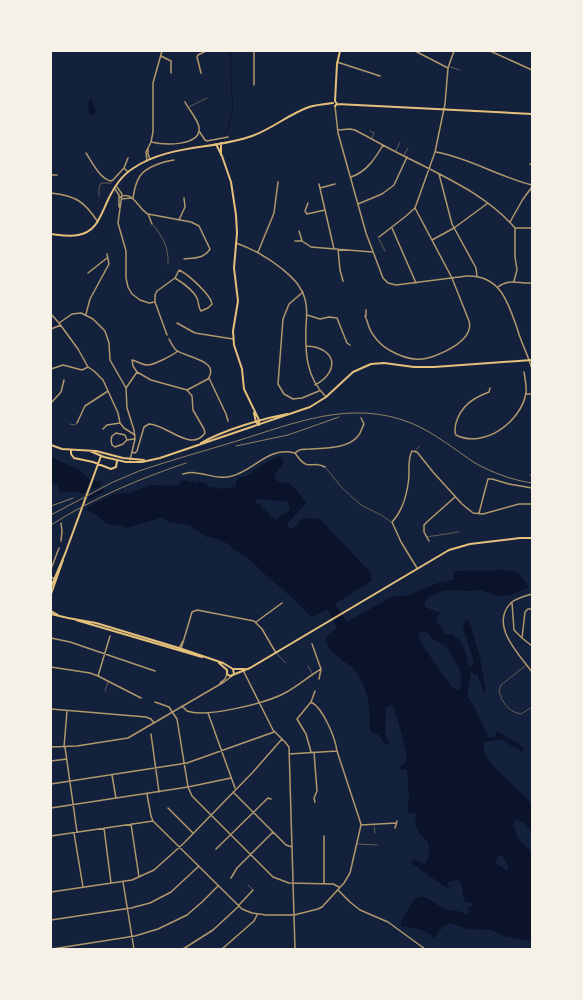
<svg xmlns="http://www.w3.org/2000/svg" width="583" height="1000" font-family="Manrope,sans-serif">
<style>
.water{fill:#0b132b;fill-rule:evenodd}
.pier{fill:#14213d}
.lines{fill:none;stroke-linecap:round;stroke-linejoin:round}
.stream{stroke:#0b132b;stroke-width:1}
.service{stroke:#b1986c;stroke-width:0.5}
.minor{stroke:#b1986c;stroke-width:1.5}
.tertiary{stroke:#b1986c;stroke-width:1.5}
.secondary{stroke:#e5c07b;stroke-width:2}
.rail{stroke:#918062;stroke-width:1}
</style>
<rect width="100%" height="100%" fill="#14213d"/>
<!-- water -->
<path class="water" d="M91,99L96,112L92,115L89,114L88,103Z
M51,457L81,471L90,480L95,482L101,481L100,485L104,491L117,494L129,493L150,485L176,486L184,480L197,483L199,481L206,484L209,487L224,489L231,488L236,486V481L239,478L251,474L258,467L277,457H282L283,464L275,474V478L278,482C280,482 283,482 285,482C294,484 301,496 306,503L287,524L289,528L292,529L303,518L314,519L319,518L370,572L372,580L368,583L335,604L347,622L391,597L409,595L438,583L454,580V571L507,570L518,572L529,587C520,591 512,596 502,596C494,596 486,591 478,590C474,590 470,591 466,591C461,591 455,590 450,590C442,591 422,596 425,607L440,613L436,619L439,625L443,629L442,631L447,635L451,634C466,642 465,654 469,668L474,664L473,659L463,628L464,621L469,620L479,653L486,689L485,691L483,692L478,674L476,675L471,672L467,696L476,710L488,737L491,738L495,737L497,731L520,745L524,750L522,752L502,740C499,740 487,741 484,742C479,764 520,786 531,804C534,809 532,826 532,832C527,826 523,820 515,820L513,826L520,841L532,852V941L503,936L492,930L467,929L450,923L442,928L434,938C425,928 412,928 401,926C400,921 404,916 407,911C420,886 427,899 444,909C449,909 463,912 467,914L469,913L467,907L472,911L468,906H473V904L470,902H465L462,891L463,888L459,880L447,882L450,889H448L411,863L414,860L420,861L422,864L426,863C430,857 430,848 427,841C425,838 422,837 420,834C418,831 418,829 415,826L416,813L410,814L407,810L409,798L407,770H401L399,768L406,762L407,757L399,724L393,707L392,705L386,707L385,734L390,745C384,745 381,739 378,734L372,733C368,724 370,718 369,709C369,699 364,685 359,676C350,660 328,658 326,637L337,628L327,609L313,617L310,616L289,595L261,571L253,562L236,551L228,544L212,537H206L190,525L169,522L161,518L125,528L119,525L107,524L96,515L87,510L90,500L87,494L77,492H60L57,484L51,483ZM259,499C269,499 278,501 288,502L290,509L275,520L259,504L255,502V500ZM423,631L427,632L434,640L446,646L448,649C454,660 467,677 459,690L455,689L452,687L422,645L418,634ZM500,856H503L508,866V869L506,870L495,863L497,857Z"/>
<!-- pier -->
<path class="pier" d="M91,478L95,480L91,490L102,485L104,488L89,496L88,499L86,496L82,495L85,493Z
M109,489L114,491V492L112,494L117,492V493L85,508L88,500Z"/>
<g class="lines">
<!-- stream -->
<path class="stream" d="M223,138C236,113 232,105 231,79C231,70 232,61 230,51"/>
<!-- service -->
<path class="service" d="M450,67L460,70
M189,107L207,98
M370,131L374,133L372,138
M396,151L400,142
M404,155L408,148
M99,196V188L101,183H111
M153,225C163,237 169,248 168,264
M379,239L385,251
M70,424L74,425L76,424
M415,451L419,447
M326,468L342,488L361,505L383,516L391,522
M426,537L459,532
M277,654L286,663
M308,666L312,673
M525,666L501,685L499,691C502,703 509,712 521,714L532,707
M105,691L108,682
M374,826L375,833
M358,844L377,845
M248,885L253,890"/>
<!-- minor -->
<path class="minor" d="M415,51L448,68
M490,51L532,70
M161,56L171,61V73
M337,62L380,76
M201,73L197,57L198,55L206,51
M254,85V51
M338,130L350,129L355,130C374,140 393,151 412,160C449,179 487,196 515,228H532
M199,131L205,140L207,141L228,137
M151,142C163,145 202,147 199,127C197,118 189,110 185,102
M436,152C470,158 499,177 532,185
M86,153C92,162 100,179 111,181L113,180L123,169L124,168L128,172
M530,164L532,165
M124,168L128,158
M439,174L452,224L476,268L477,276
M51,175H57
M351,177C366,172 375,159 383,145
M319,184L334,249
M117,187L122,194L118,223L126,251V278L128,287L132,294L140,300L149,303L155,302V295L157,291L175,278C183,283 193,290 197,298C199,303 198,307 201,311L208,308L212,304C211,295 188,274 179,270L175,278
M320,188L335,184
M115,189L119,195V207
M51,193C76,196 84,201 98,222
M120,197C133,190 138,209 148,214L191,222L199,226L210,249C204,259 193,258 184,259
M133,198C134,191 136,182 140,176C146,167 164,161 174,160
M121,199L131,198
M308,203L305,211L307,214L325,210
M358,204L382,194L394,185L407,157
M148,214L152,224
M179,220L185,207L184,198
M510,222L523,199L532,187
M392,228L416,283
M299,231L302,241L311,247L372,252
M379,237L406,216L415,208L435,152L445,104L448,68L454,51
M432,240L454,228L488,203
M295,241H302
M236,243C253,249 267,257 281,268C288,274 296,280 300,288C308,300 307,313 306,326C305,353 306,377 326,397
M338,249L340,270L343,281
M258,252L274,213L278,182
M51,272V271
M88,273L107,258
M514,281L517,270L515,257V228
M498,287C509,278 519,284 532,283
M303,292L289,304L283,319L278,384L284,394L293,399L302,398L319,391
M155,302L167,335
M51,314L59,323L72,314L81,313L93,319L105,331L109,343L110,360L126,388L127,408L134,430L135,439L130,460
M86,314L90,299L109,264L107,254
M307,315L320,319L329,317L337,318L347,343L350,345
M365,316C366,318 367,320 368,324C371,335 381,346 391,351C400,356 411,360 421,359C436,358 475,341 469,321L452,278L415,208
M366,316V310
M59,323L78,349L88,367L94,371L103,380L118,413L120,423L124,428L135,435
M177,323L195,333L233,339
M51,329L61,325
M169,339C171,343 173,347 176,350C184,357 221,360 208,379L187,390
M306,346C336,347 341,371 315,385
M529,360L532,369
M51,369L63,365L82,370L88,367
M137,372L133,366L132,360C137,361 142,365 148,365C154,365 173,355 178,351
M209,378L226,414L228,421
M126,388L137,372L151,380L187,390L192,396L193,410L204,429L205,433C191,453 166,424 149,424L144,427L137,451L135,453L132,452
M490,388L489,392C473,398 461,406 456,423C455,428 454,431 456,435C484,449 521,422 526,393C527,386 525,379 524,372
M526,394H532
M51,403L61,392L64,380
M77,423L85,406L108,391
M103,429L107,425L120,423
M127,440L125,435L116,433L112,436L111,440L112,445L115,447L123,444L127,440L134,439
M295,453C309,474 311,459 325,467
M183,474C187,473 192,472 196,473C208,474 220,480 232,476C255,470 268,446 295,453C299,449 303,449 309,449C324,448 348,449 358,436C361,433 362,427 364,424L361,418
M531,475L532,474
M479,513L488,479H492L509,484L532,488
M61,523L62,531L61,541
M429,541L424,532V525L428,521L455,497
M417,568L401,542L392,522C403,511 408,491 409,475C409,467 408,458 412,451L417,452L433,472L462,504L473,513L483,514L519,504H532
M51,569L59,548
M51,577L55,579
M532,594C526,596 517,598 512,602C488,624 519,654 532,672
M512,603L514,630L522,638
M532,609H528L525,612L522,638L532,646
M256,622L282,603
M51,638L70,642L155,671
M312,644L321,669L319,679
M179,648L183,641
M181,649L192,612L197,610L254,621L262,629L276,653
M51,667L90,673L98,676L141,698
M243,670L273,730L285,742L289,747L295,949
M98,676L110,636
M155,702L169,707L177,719L188,787L192,796L273,877L289,883L333,884L339,887
M311,702L315,691
M182,706L187,711C207,718 266,703 285,693C298,686 309,676 321,669
M51,709L146,717L151,719L154,723
M208,713L235,788
M151,734L159,792
M64,747L67,711
M65,747L77,832
M311,752L306,734L297,719L311,702C323,708 335,737 337,751
M314,752L317,791L314,798L315,802
M51,761L67,759
M112,775L116,798
M51,784L187,763L274,732
M233,792L286,845L292,847
M147,794L151,816L153,821L242,909L252,913L266,915H294L318,909L322,907L344,883L350,873L361,825L360,821L337,751L289,754
M51,808L188,787L231,778
M168,808L193,833
M131,824L139,877
M361,825L396,823
M104,828L111,883
M395,828L397,821
M74,833L83,887
M51,836L153,821
M324,836V883
M216,849L268,798L271,799
M231,878L237,868L273,832
M123,882L134,949
M338,890L350,902L360,910L388,922L425,949
M51,892L132,880L154,870L183,844L253,772L282,739
M239,905L253,890
M51,920L131,908L150,903L171,892L199,866
M52,949L135,936L158,929L187,915L202,902L218,886
M183,949L213,930L239,906
M222,949L254,921L257,915"/>
<!-- tertiary -->
<path class="tertiary" d="M335,106L338,133L366,233L383,278L388,283L396,285L467,276C500,275 508,302 517,328C520,339 525,349 529,360
M148,148V154L150,159
M147,161L146,152L151,142L153,132V83L162,51
M220,683L225,679L227,674
M51,747L77,746L128,738L224,682L232,676"/>
<!-- secondary -->
<path class="secondary" d="M337,104L532,114
M335,106L337,104L335,101L337,64L340,51
M221,143V155
M216,144L222,156L231,182L236,215L237,233L234,268L238,301L233,331L234,345L242,369L244,389L259,420V425
M51,234C60,235 70,237 78,235C96,232 100,217 107,202C112,191 121,176 132,169C168,144 213,150 252,136C272,129 289,114 309,107C316,105 325,104 333,103
M254,413L256,422L259,425
M201,443C224,430 261,419 287,414
M51,445L62,449L96,451L123,458L144,460
M71,450V454L74,458L93,462L111,469L116,467L117,461
M90,451L104,457L126,462H142L160,458L310,407L326,397L353,372L371,364L384,363L414,367H434L532,360
M51,587L65,554L101,456
M51,594L63,560
M51,611L58,615
M51,614L68,618
M68,618L96,623L179,648L223,663L233,669L234,674
M76,620L202,657
M219,663L227,670
M234,669H245
M227,670V674L230,676L250,668L449,550L470,544L520,538H532"/>
<!-- rail -->
<path class="rail" d="M236,446L288,435L339,417
M51,506L73,498
M51,515L111,483L139,471C171,460 204,451 237,441C295,423 351,399 411,423C435,433 454,449 475,463C493,473 512,480 532,483
M51,525C93,498 139,479 186,463"/>
</g>
<!-- border -->
<rect width="583" height="1000" fill="none" stroke="#f6f1e7" stroke-width="104"/>
</svg>
